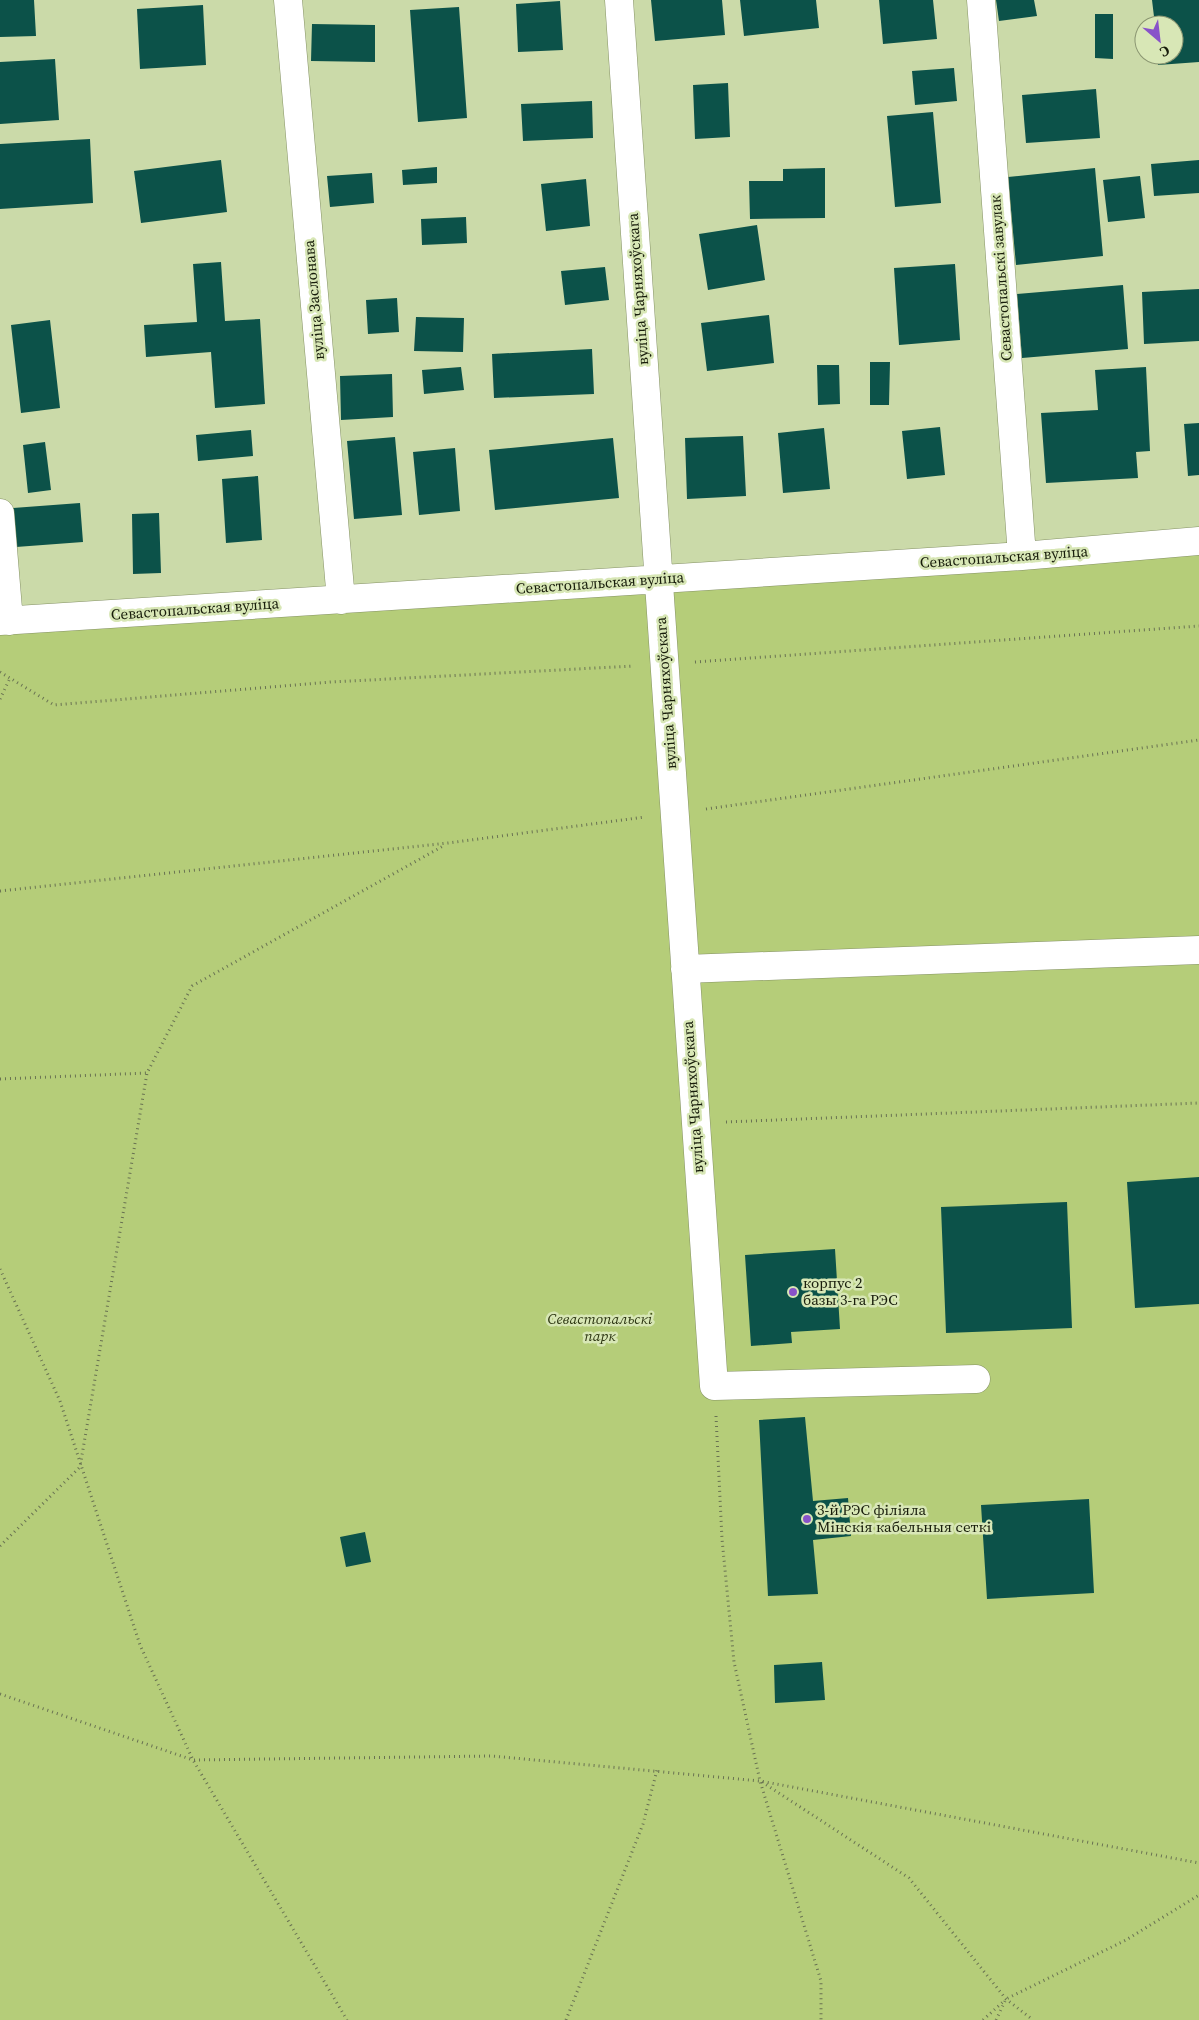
<svg xmlns="http://www.w3.org/2000/svg" width="1199" height="2020" font-family="'Source Serif 4',serif">
<style>
.green{fill:#b5cd79}
.building{fill:#0c5249}
.lines{fill:none;stroke-linecap:round;stroke-linejoin:round}
.minor-casing{stroke:#859265;stroke-width:29}
.path{stroke:#697252;stroke-width:3;stroke-dasharray:1 4;stroke-linecap:butt}
.minor{stroke:#fff;stroke-width:28}
.poi-dot{fill:#8852c9;stroke:#d8e7b6;stroke-width:2}
.labels{text-anchor:middle;stroke-width:5;stroke-linejoin:round;paint-order:stroke}
.street-label{font-size:15px;fill:#181d0b;stroke:#d8e7b6}
.poi-label{font-size:15px;fill:#181d0b;stroke:#d8e7b6;text-anchor:start}
.park-label{font-size:15px;font-style:italic;fill:#2e3713;stroke:#d8e7b6}
</style>
<rect width="100%" height="100%" fill="#cbdaa9"/>
<!-- green -->
<path class="green" d="M1199,545V2020H0V635L659,580Z"/>
<!-- building -->
<path class="building" d="M0,0H34L36,36L0,37Z
M651,0H722L725,35L655,41Z
M740,0H816L819,28L744,36Z
M879,0H933L937,39L883,44Z
M996,0H1034L1037,16L999,21Z
M1152,0H1199V62L1158,65L1157,55H1174V25H1155Z
M560,1L563,50L518,52L516,4Z
M203,5L206,65L140,69L137,9Z
M459,7L467,118L418,122L410,10Z
M1095,14H1113V59L1095,58Z
M312,24L375,25V62L311,61Z
M55,59L59,120L0,124V62Z
M954,68L957,101L915,105L912,71Z
M728,83L730,137L695,139L693,85Z
M1096,89L1100,138L1026,143L1022,95Z
M592,101L593,138L523,141L521,104Z
M933,112L941,203L895,207L887,116Z
M90,139L93,203L0,209V144Z
M221,160L227,212L141,223L134,171Z
M1199,160V193L1154,196L1151,164Z
M437,167V183L403,185L402,170Z
M825,168V218L750,219L749,181H783V169Z
M1095,168L1103,256L1016,265L1008,177Z
M372,173L374,203L330,207L327,176Z
M1140,176L1145,218L1108,222L1103,180Z
M586,179L590,226L546,231L541,184Z
M466,217L467,243L422,245L421,219Z
M757,225L765,280L708,290L699,234Z
M221,262L225,321L260,319L265,404L215,408L211,352L146,357L144,325L197,322L193,264Z
M955,264L960,340L899,345L894,268Z
M605,267L609,300L565,305L561,271Z
M1123,285L1128,349L1022,358L1017,294Z
M1199,289V341L1144,344L1142,292Z
M397,298L399,332L368,334L366,300Z
M769,315L774,363L707,371L701,323Z
M416,317L464,318L463,352L414,351Z
M50,320L60,408L21,413L11,325Z
M592,349L594,394L494,398L492,354Z
M870,362H890L889,405H870Z
M817,365H839L840,404L818,405Z
M461,367L464,390L424,394L422,370Z
M1146,367L1150,451L1136,452L1138,478L1046,483L1041,413L1098,410L1095,370Z
M392,374L393,417L341,420L340,376Z
M1199,423V475L1188,476L1184,424Z
M940,427L945,475L907,479L902,431Z
M824,428L830,489L783,493L778,433Z
M251,430L253,456L198,461L196,435Z
M743,436L746,496L687,499L685,438Z
M395,437L402,515L354,519L347,441Z
M613,438L619,498L495,510L489,450Z
M45,442L51,490L28,493L23,445Z
M455,448L460,511L419,515L413,452Z
M258,476L262,540L226,543L222,479Z
M80,503L83,542L16,547L13,508Z
M159,513L161,573L133,574L132,514Z
M1199,1177V1304L1135,1308L1127,1182Z
M1067,1202L1072,1328L946,1333L941,1207Z
M835,1249L840,1329L791,1332L792,1343L751,1346L745,1255Z
M805,1417L813,1501L848,1498L851,1536L813,1540L818,1594L768,1596L759,1420Z
M1089,1499L1094,1593L987,1599L981,1505Z
M365,1532L371,1562L346,1567L340,1537Z
M822,1662L825,1700L775,1703L774,1665Z"/>
<g class="lines">
<defs>
<path id="minor" d="M288,0L341,600
M619,0L714,1386L976,1379
M981,0L1022,556
M0,513L9,621
M0,621L1022,556L1199,541
M685,969L1199,950"/>
</defs>
<!-- minor casing -->
<use href="#minor" class="minor-casing"/>
<!-- path -->
<path class="path" d="M695,662L1199,626
M0,672L54,705L331,682L634,666
M0,699L10,678
M706,809L1199,740
M0,891L448,843L645,817
M0,1079L147,1073L192,986L445,845
M726,1122L1199,1103
M0,1269L60,1401L140,1645L193,1760L347,2020
M716,1416L722,1539L734,1662L760,1781L821,1981V2020
M0,1546L80,1467L147,1073
M0,1694L193,1760L492,1756L760,1781L1199,1863
M762,1782L909,1878L1006,1999L1033,2020
M566,2020L643,1824L657,1770
M983,2020L1004,2001
M996,2020L1006,1999L1126,1940L1199,1895"/>
<!-- minor -->
<use href="#minor" class="minor"/>
</g>
<!-- markers -->
<g class="poi-dot">
<circle cx="793" cy="1292" r="5"/>
<circle cx="807" cy="1519" r="5"/>
</g>
<g class="labels">
<!-- street labels -->
<g class="street-label">
<text transform="translate(1001 278) rotate(-94)" y="5">Севастопальскі завулак</text>
<text transform="translate(638 289) rotate(-94)" y="5">вуліца Чарняхоўскага</text>
<text transform="translate(314 300) rotate(-95)" y="5">вуліца Заслонава</text>
<text transform="translate(1004 557) rotate(-4)" y="5">Севастопальская вуліца</text>
<text transform="translate(600 583) rotate(-4)" y="5">Севастопальская вуліца</text>
<text transform="translate(195 609) rotate(-4)" y="5">Севастопальская вуліца</text>
<text transform="translate(666 693) rotate(-94)" y="5">вуліца Чарняхоўскага</text>
<text transform="translate(693 1097) rotate(-94)" y="5">вуліца Чарняхоўскага</text>
</g>
<!-- poi labels -->
<g class="poi-label">
<text x="803" y="1288">корпус 2<tspan x="803" dy="17">базы 3-га РЭС</tspan></text>
<text x="817" y="1515">3-й РЭС філіяла<tspan x="817" dy="17">Мінскія кабельныя сеткі</tspan></text>
</g>
<!-- park labels -->
<g class="park-label">
<text x="600" y="1324">Севастопальскі<tspan x="600" dy="17">парк</tspan></text>
</g>
</g>
<!-- north arrow -->
<g transform="translate(1159 40) rotate(152)"><circle r="24" fill="#d8e7b6" stroke="#8b9672"/>
<path d="M0-4L9 19L0 12L-9 19Z" fill="#8852c9"/>
<text y="-8" font-size="14" font-weight="bold" text-anchor="middle" fill="#181d0b">С</text>
</g>
</svg>
